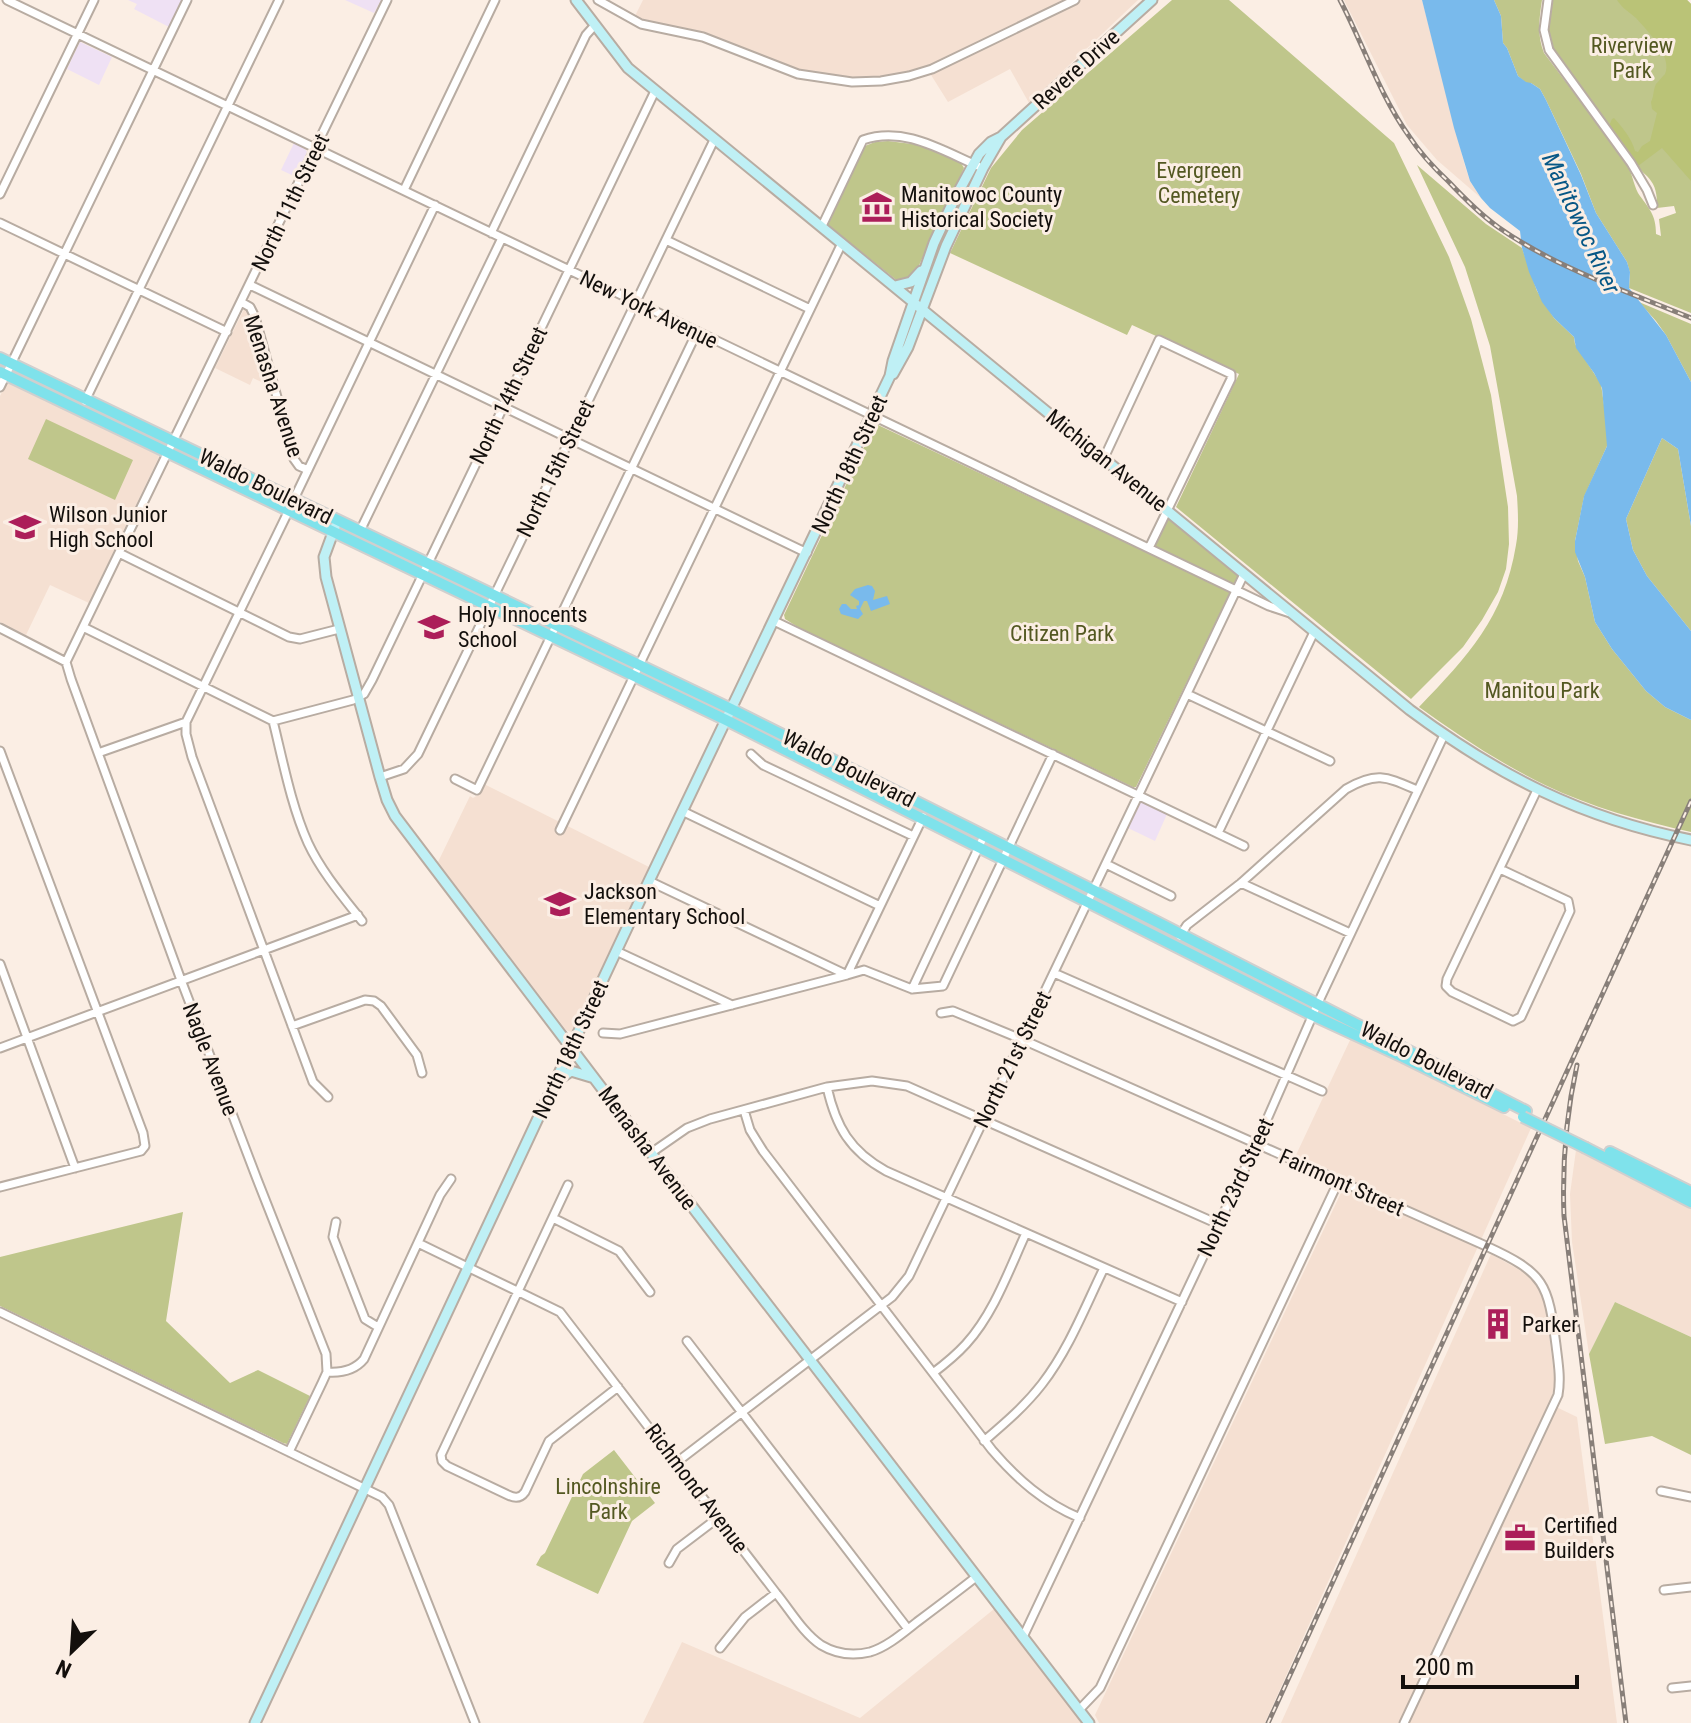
<svg xmlns="http://www.w3.org/2000/svg" width="1691" height="1723" font-family="'Roboto Condensed',sans-serif">
<style>
.commercial{fill:#efe1f4}
.built{fill:#f5e0d2}
.green{fill:#bfc68b}
.forest{fill:#bac377}
.water{fill:#79baec}
.lines{fill:none;stroke-linecap:round;stroke-linejoin:round}
.street-casing{stroke:#b8aca2;stroke-width:11}
.secondary-casing{stroke:#b8aca2;stroke-width:13}
.primary-casing{stroke:#d0cfce;stroke-width:14}
.street{stroke:#fff;stroke-width:7}
.secondary{stroke:#bff0f5;stroke-width:9}
.primary{stroke:#7fe2eb;stroke-width:10}
.rail-casing{stroke:#887f79;stroke-width:5}
.rail{stroke:#fbeee4;stroke-width:2;stroke-dasharray:6;stroke-linecap:butt}
.primary-bridge-casing{stroke:#d0cfce;stroke-width:14;stroke-linecap:butt}
.primary-bridge{stroke:#7fe2eb;stroke-width:10}
.labels{text-anchor:middle;stroke-width:6;stroke-linejoin:round;paint-order:stroke}
.park-label{font-size:22px;fill:#535821;stroke:#fbeee4}
.street-label{font-size:22px;fill:#130f0c;stroke:#fbeee4}
.poi-label{font-size:22px;fill:#130f0c;stroke:#fbeee4;text-anchor:start}
.water-label{font-size:24px;font-style:italic;fill:#075786;stroke:#fbeee4}
</style>
<rect width="100%" height="100%" fill="#fbeee4"/>
<!-- commercial -->
<path class="commercial" d="M128,0H182L169,27L134,9L137,4Z
M345,0H381L374,13Z
M80,42L112,57L99,85L67,69Z
M294,143L305,149L307,152L296,177L281,170Z
M1141,802L1167,814L1155,841L1128,828Z"/>
<!-- built -->
<path class="built" d="M643,0H1138L1029,103L1010,69L948,102L926,67L888,77L870,79L823,75L781,65L647,21L635,16Z
M1344,0H1422L1465,166L1470,181L1481,198L1437,160L1407,125Z
M244,309L250,311L270,386L253,378L250,385L215,368Z
M10,382L156,451L159,457L89,603L50,585L26,635L0,622V396L6,384Z
M484,784L649,867L571,1032L566,1030L438,862L470,796L473,798L480,794Z
M1351,1038L1531,1128L1265,1723H1099L1095,1715L1348,1178L1296,1155Z
M1576,1150L1691,1207V1337L1615,1302L1589,1354L1572,1242L1570,1194Z
M1491,1254L1527,1274L1536,1283L1542,1295L1546,1310L1555,1383L1550,1404L1577,1417L1617,1723H1281Z
M999,1605L1090,1723H643L682,1642L860,1718Z"/>
<!-- green -->
<path class="green" d="M1172,0H1229L1394,143L1449,257L1471,319L1491,395L1508,507L1509,544L1506,569L1498,592L1482,620L1463,647L1411,699L1176,507L1239,374L1132,325L1127,335L950,253L991,168L1022,130Z
M1494,0H1542C1539,19 1537,36 1544,53L1626,162C1632,172 1633,183 1638,193C1649,209 1656,214 1656,234L1661,236L1659,219L1676,213L1674,206L1657,208C1657,199 1657,189 1651,181C1647,174 1641,173 1638,165L1556,54C1546,36 1548,19 1552,0H1687L1691,4V313L1629,288L1630,273L1627,262L1596,213L1581,174L1546,100L1540,89L1531,83H1526L1518,76L1507,48L1503,43L1501,16Z
M888,141L920,145L961,163L964,168L915,274L912,278L900,283L828,225L865,146L875,142Z
M1417,165L1486,224L1522,248L1537,291L1554,318L1574,337L1575,344L1601,384L1607,426V446L1584,497L1575,541L1578,561L1585,577L1595,622L1612,649L1646,691L1665,707L1691,720V832C1641,821 1591,807 1545,785C1500,763 1459,736 1419,707C1468,656 1504,618 1516,545C1519,529 1518,512 1517,496L1490,346L1465,267Z
M1639,302L1691,324V382L1666,335L1656,321Z
M46,419L133,460L115,500L28,459Z
M878,425L1144,551L1163,513L1237,574V578L1136,787H1133L801,629L785,619L784,615L874,426Z
M1662,438L1678,449L1691,526V631L1647,576L1633,550L1626,519Z
M183,1212L166,1321L230,1383L258,1370L310,1396L287,1444L283,1443L0,1306V1257Z
M1615,1302L1691,1337V1455L1652,1436L1605,1444L1589,1354Z
M614,1450L655,1503L632,1521L598,1594L536,1565L541,1556L545,1553L583,1474Z"/>
<!-- forest -->
<path class="forest" d="M1617,0H1687L1691,4V181L1662,148L1638,166L1609,126L1612,119L1614,118C1623,128 1632,139 1635,151L1638,152L1642,146L1650,141L1657,113L1652,109L1651,102C1654,96 1653,90 1656,84C1657,83 1664,75 1665,74C1673,57 1647,30 1636,18C1629,12 1622,8 1617,0Z"/>
<!-- water -->
<path class="water" d="M1422,0H1494L1501,16L1503,43L1507,48L1518,76L1526,82L1531,83L1540,89L1546,100L1581,175L1596,213L1627,262L1630,272L1629,288L1666,335L1691,382V526L1678,449L1662,438L1626,519L1633,550L1647,576L1691,631V720L1665,707L1646,691L1612,649L1595,622L1585,577L1575,552V541L1584,496L1607,446L1602,388L1594,373L1576,348L1574,337L1554,318L1542,302L1529,272L1522,248L1520,231L1490,208L1481,198L1470,181L1454,128Z
M868,585L872,586L875,591L873,600L887,596L890,604L871,611L867,601H864L860,609L863,614L858,619L841,614L839,609L842,604H846L851,609H857L856,606L859,605V601L850,595L855,589Z"/>
<g class="lines">
<defs>
<path id="street" d="M7,0L1269,606L1290,613
M598,0L641,24L703,37L798,74L852,82L881,81L909,76L932,69L1075,0
M1548,0L1544,30L1549,50L1631,163L1647,190L1653,205
M404,190L495,0
M0,194L94,0
M0,223L227,332
M822,226L863,140C904,126 941,150 978,166
M491,233L586,35L595,25
M666,240L810,309
M250,285L807,553
M241,302L250,307L255,317L294,459L299,466L308,470
M0,387L187,0
M85,401L279,0
M1104,458L1159,340L1231,374V379L1149,548
M294,499L435,205
M360,531L502,238
M119,553L289,637L300,639L339,629
M774,621L1244,846
M83,627L273,721L353,700L364,694L372,680L655,91
M0,628L66,662
M66,662L71,679L181,980L257,1179L326,1354L327,1372L322,1383L289,1452
M66,662L387,0
M1187,694L1330,761
M273,721C283,761 291,805 308,843C321,871 343,897 362,921
M186,722V734L192,757L313,1082L328,1097
M0,751L143,1133L145,1146L141,1151L0,1187
M98,753L186,722L289,510
M751,754L763,765L913,836
M380,777L404,769L418,754L714,140
M455,779L477,790L697,332
M682,811L880,906
M560,830L842,243
M1218,833L1314,632
M1106,864L1171,896
M1500,869L1568,901L1570,911L1521,1017L1513,1021L1452,992L1446,986L1447,979L1537,790
M649,881L847,975L864,970L912,989L943,986L1053,754
M1241,883L1350,933
M1180,936L1187,925L1241,883L1346,789C1377,771 1387,777 1417,790
M616,951L732,1005
M0,964L75,1168
M1054,973L1322,1091
M912,989L984,836
M941,1013L953,1011L1021,1039L1486,1246C1545,1273 1548,1283 1556,1345C1558,1362 1561,1378 1558,1395L1404,1723
M292,1026L365,1000L374,1001L381,1006L417,1055L422,1073
M603,1033L620,1034L847,975L923,817
M0,1048L358,915
M827,1087C836,1127 850,1151 886,1171L1182,1302
M744,1110L750,1130L763,1151L992,1450C1017,1479 1044,1503 1080,1518
M651,1153L687,1128L710,1119L827,1087L872,1081L907,1086L1218,1224
M568,1185L441,1455L442,1461L447,1466L508,1495C514,1498 520,1499 525,1492L549,1441L618,1387
M553,1218L619,1251L650,1292
M336,1222L333,1237L365,1319L378,1327
M418,1243L560,1312L776,1593C790,1610 803,1633 821,1645C836,1654 853,1656 870,1652C887,1647 903,1633 917,1622C937,1607 957,1592 976,1577
M0,1312L382,1497L389,1505L475,1723
M687,1341L908,1629
M327,1372C341,1373 355,1370 364,1359L440,1195L451,1179
M933,1373C945,1364 956,1355 966,1344C994,1313 1009,1270 1026,1233
M984,1441C1005,1423 1025,1406 1042,1384C1069,1349 1085,1307 1104,1268
M677,1462L892,1297L909,1276L1244,574
M1661,1491L1691,1497
M669,1563L677,1549L719,1517
M1664,1590L1691,1587
M1023,1637L1254,1149L1318,1003L1444,735
M720,1648L745,1617L776,1593
M1672,1688L1691,1686
M1079,1710L1100,1688L1339,1180"/>
<path id="secondary" d="M576,0L628,68L1410,710C1499,776 1581,818 1691,840
M895,286L911,282L921,271
M893,374L908,347L946,246L983,168L1001,137
M335,527L324,557L326,577L380,777L387,800L395,816L651,1153L1089,1723
M558,1080L571,1071L591,1077
M255,1723L649,881L890,376L893,361L934,243L954,200L979,154L991,142L1001,137L1152,0"/>
<path id="primary" d="M0,358L731,709L1159,923L1526,1111
M0,372L726,720L1312,1015L1403,1057L1504,1107
M1586,1148L1691,1202
M1610,1152L1691,1192"/>
</defs>
<!-- street casing -->
<use href="#street" class="street-casing"/>
<!-- secondary casing -->
<use href="#secondary" class="secondary-casing"/>
<!-- primary casing -->
<use href="#primary" class="primary-casing"/>
<!-- street -->
<use href="#street" class="street"/>
<!-- secondary -->
<use href="#secondary" class="secondary"/>
<!-- primary -->
<use href="#primary" class="primary"/>
<defs>
<path id="rail" d="M1340,0C1363,44 1380,96 1409,136C1420,153 1434,168 1449,182C1464,198 1480,214 1498,227C1556,268 1626,291 1691,318
M1577,1065C1566,1115 1562,1165 1564,1216L1626,1723
M1268,1723L1691,801"/>
</defs>
<!-- rail casing -->
<use href="#rail" class="rail-casing"/>
<!-- rail -->
<use href="#rail" class="rail"/>
<defs>
<path id="primary-bridge" d="M1523,1117L1586,1148"/>
</defs>
<!-- primary-bridge casing -->
<use href="#primary-bridge" class="primary-bridge-casing"/>
<!-- primary-bridge -->
<use href="#primary-bridge" class="primary-bridge"/>
</g>
<!-- icons -->
<defs>
<symbol id="museum-bare" viewBox="-9 -9 18 18"><path d="M0-6L6-3V-2H-6V-3ZM-5-1h2V3h-2ZM-1-1h2V3h-2ZM3-1h2V3H3ZM-6 4H6V6H-6Z" fill="#ac1e59" stroke="#fbeee4" stroke-width="2.5" paint-order="stroke"/></symbol>
<symbol id="school-bare" viewBox="-9 -9 18 18"><path d="M0-5L7-2L0 1L-7-2ZM-4 1L0 2.5L4 1V4Q0 6-4 4Z" fill="#ac1e59" stroke="#fbeee4" stroke-width="2.5" paint-order="stroke"/></symbol>
<symbol id="building-bare" viewBox="-9 -9 18 18"><path d="M-4-6H4V6H1V3H-1V6H-4ZM-2.5-4.3h1.7v1.8h-1.7ZM.8-4.3h1.7v1.8H.8ZM-2.5-1h1.7V.8h-1.7ZM.8-1h1.7V.8H.8Z" fill="#ac1e59" stroke="#fbeee4" stroke-width="2.5" paint-order="stroke"/></symbol>
<symbol id="office-bare" viewBox="-9 -9 18 18"><path d="M-6-3h4V-5.5h4V-3h4V5H-6ZM-1-4.5V-3h2v-1.5ZM-6 0V1H6V0Z" fill="#ac1e59" stroke="#fbeee4" stroke-width="2.5" paint-order="stroke"/></symbol>
</defs>
<g fill-rule="evenodd">
<use href="#museum-bare" x="855" y="185" width="44" height="44"/>
<use href="#school-bare" x="3" y="505" width="44" height="44"/>
<use href="#school-bare" x="412" y="605" width="44" height="44"/>
<use href="#school-bare" x="538" y="882" width="44" height="44"/>
<use href="#building-bare" x="1476" y="1302" width="44" height="44"/>
<use href="#office-bare" x="1498" y="1516" width="44" height="44"/>
</g>
<g class="labels">
<!-- park labels -->
<g class="park-label">
<text x="1632" y="53">Riverview<tspan x="1632" dy="25">Park</tspan></text>
<text x="1199" y="178">Evergreen<tspan x="1199" dy="25">Cemetery</tspan></text>
<text x="1062" y="641">Citizen Park</text>
<text x="1542" y="698">Manitou Park</text>
<text x="608" y="1494">Lincolnshire<tspan x="608" dy="25">Park</tspan></text>
</g>
<!-- street labels -->
<g class="street-label">
<text transform="translate(1076 69) rotate(-42)" y="8">Revere Drive</text>
<text transform="translate(290 202) rotate(-64)" y="8">North 11th Street</text>
<text transform="translate(649 309) rotate(26)" y="8">New York Avenue</text>
<text transform="translate(274 386) rotate(72)" y="8">Menasha Avenue</text>
<text transform="translate(508 395) rotate(-64)" y="8">North 14th Street</text>
<text transform="translate(1107 460) rotate(39)" y="8">Michigan Avenue</text>
<text transform="translate(849 464) rotate(-65)" y="8">North 18th Street</text>
<text transform="translate(555 468) rotate(-64)" y="8">North 15th Street</text>
<text transform="translate(266 486) rotate(26)" y="8">Waldo Boulevard</text>
<text transform="translate(849 768) rotate(27)" y="8">Waldo Boulevard</text>
<text transform="translate(570 1049) rotate(-65)" y="8">North 18th Street</text>
<text transform="translate(211 1059) rotate(69)" y="8">Nagle Avenue</text>
<text transform="translate(1012 1059) rotate(-64)" y="8">North 21st Street</text>
<text transform="translate(1427 1060) rotate(27)" y="8">Waldo Boulevard</text>
<text transform="translate(648 1148) rotate(53)" y="8">Menasha Avenue</text>
<text transform="translate(1342 1182) rotate(24)" y="8">Fairmont Street</text>
<text transform="translate(1235 1187) rotate(-65)" y="8">North 23rd Street</text>
<text transform="translate(697 1488) rotate(53)" y="8">Richmond Avenue</text>
</g>
<!-- poi labels -->
<g class="poi-label">
<text x="901" y="202">Manitowoc County<tspan x="901" dy="25">Historical Society</tspan></text>
<text x="49" y="522">Wilson Junior<tspan x="49" dy="25">High School</tspan></text>
<text x="458" y="622">Holy Innocents<tspan x="458" dy="25">School</tspan></text>
<text x="584" y="899">Jackson<tspan x="584" dy="25">Elementary School</tspan></text>
<text x="1522" y="1332">Parker</text>
<text x="1544" y="1533">Certified<tspan x="1544" dy="25">Builders</tspan></text>
</g>
<!-- water labels -->
<g class="water-label">
<text transform="translate(1581 223) rotate(65)" y="8">Manitowoc River</text>
</g>
</g>
<!-- north arrow -->
<g transform="translate(72 1651) rotate(205)" stroke="#fbeee4" stroke-width="6" paint-order="stroke">
<path d="M0-6L14 30L0 20L-14 30Z" fill="#130f0c"/>
<text y="-12" font-size="22" font-weight="bold" text-anchor="middle" fill="#130f0c">N</text>
</g>
<!-- scale -->
<path d="M1403 1675v12h174v-12" fill="none" stroke="#130f0c" stroke-width="4"/>
<text x="1415" y="1675" font-size="24" fill="#130f0c" stroke="#fbeee4" stroke-width="6" paint-order="stroke">200 m</text>
</svg>
